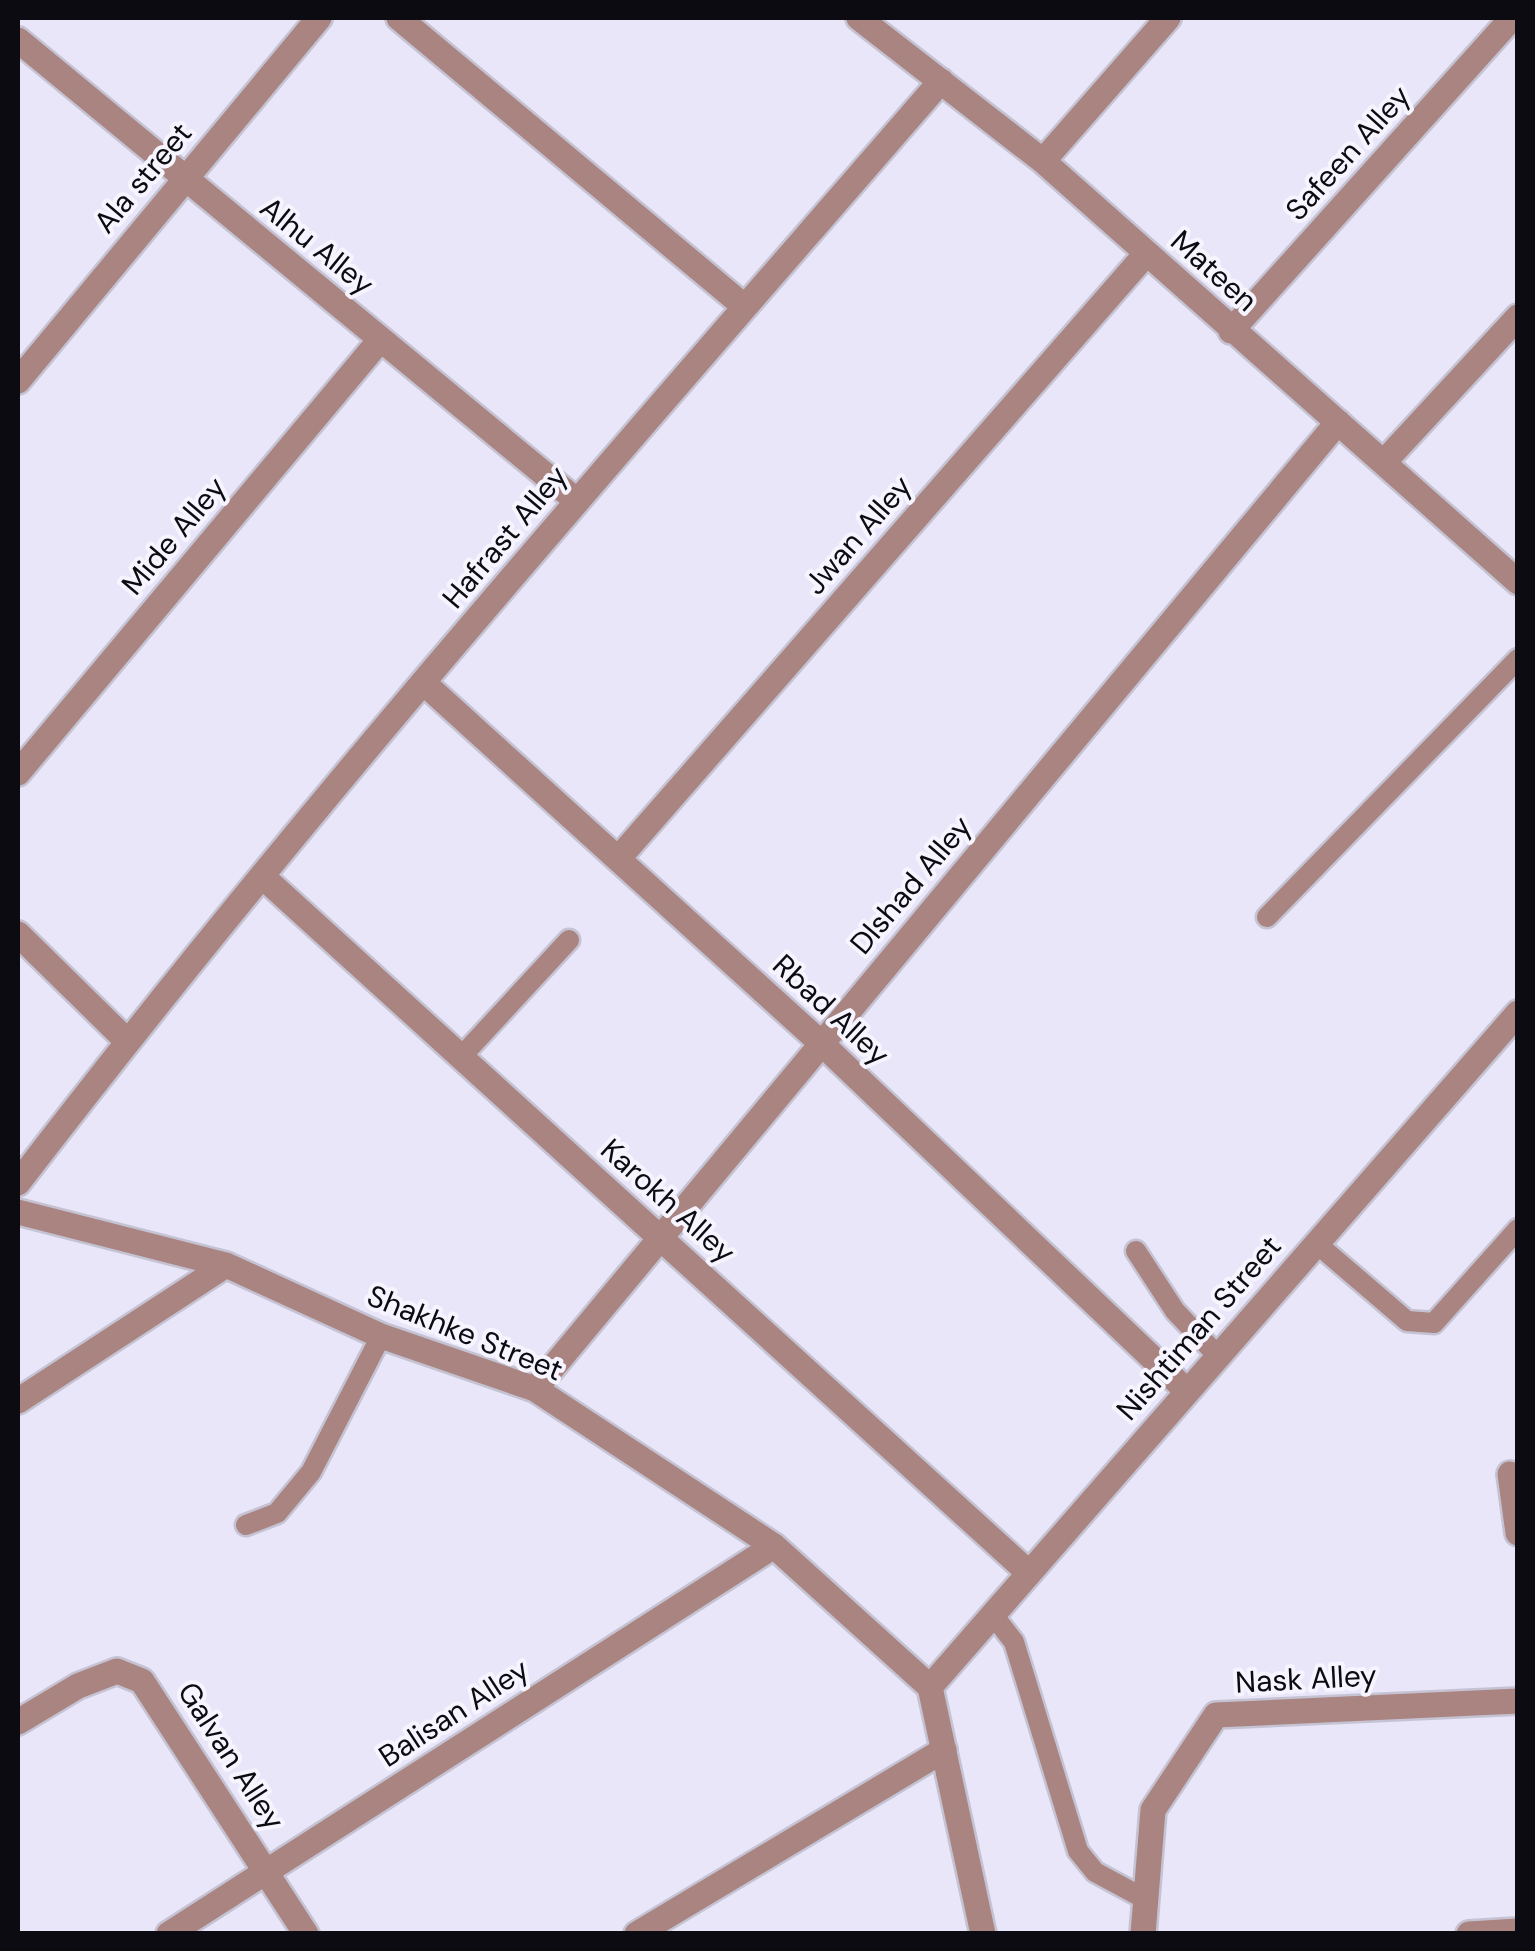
<svg xmlns="http://www.w3.org/2000/svg" width="1535" height="1951" font-family="'DM Sans',sans-serif">
<style>
.lines{fill:none;stroke-linecap:round;stroke-linejoin:round}
.service-casing{stroke:#c5c3d3;stroke-width:25}
.minor-casing{stroke:#c5c3d3;stroke-width:30}
.tertiary-casing{stroke:#c5c3d3;stroke-width:30}
.service{stroke:#a98480;stroke-width:20}
.minor{stroke:#a98480;stroke-width:25}
.tertiary{stroke:#a98480;stroke-width:25}
.labels{text-anchor:middle;stroke-width:8;stroke-linejoin:round;paint-order:stroke}
.street-label{font-size:30px;fill:#0c0b11;stroke:#f5f4ff}
</style>
<rect width="100%" height="100%" fill="#e8e6f8"/>
<g class="lines">
<defs>
<path id="service" d="M1267,917L1518,659
M461,1057L569,940
M1316,1243L1407,1321L1434,1323L1518,1229
M1136,1251L1175,1311L1218,1356
M246,1525L277,1513L311,1472L381,1336
M993,1615L1014,1642L1078,1851L1095,1872L1145,1899"/>
<path id="minor" d="M399,18L745,307
M859,18L1043,161L1518,582
M18,40L577,501
M1043,161L1168,18
M1231,331L1512,18
M18,381L319,18
M1385,461L1518,317
M425,684L822,1044L1187,1391
M18,773L380,340
M618,859L1146,254
M263,877L1029,1573
M18,934L127,1041
M18,1183C309,803 628,443 941,81
M18,1212L226,1265L381,1336L535,1389L774,1546L930,1687
M535,1389L1338,422
M18,1401L226,1265
M1510,1474L1518,1533
M18,1722L78,1686L117,1671L142,1681L306,1934
M169,1934L774,1546
M637,1934L944,1750
M1143,1934L1153,1810L1216,1715L1518,1701
M1469,1934L1518,1931"/>
<path id="tertiary" d="M983,1934L930,1687L1518,1013"/>
</defs>
<!-- service casing -->
<use href="#service" class="service-casing"/>
<!-- minor casing -->
<use href="#minor" class="minor-casing"/>
<!-- tertiary casing -->
<use href="#tertiary" class="tertiary-casing"/>
<!-- service -->
<use href="#service" class="service"/>
<!-- minor -->
<use href="#minor" class="minor"/>
<!-- tertiary -->
<use href="#tertiary" class="tertiary"/>
</g>
<g class="labels">
<!-- street labels -->
<g class="street-label">
<text transform="translate(1348 153) rotate(-48)" y="10">Safeen Alley</text>
<text transform="translate(143 178) rotate(-50)" y="10">Ala street</text>
<text transform="translate(317 246) rotate(39)" y="10">Alhu Alley</text>
<text transform="translate(1214 271) rotate(42)" y="10">Mateen</text>
<text transform="translate(858 535) rotate(-49)" y="10">Jwan Alley</text>
<text transform="translate(174 536) rotate(-50)" y="10">Mide Alley</text>
<text transform="translate(505 537) rotate(-50)" y="10">Hafrast Alley</text>
<text transform="translate(911 885) rotate(-50)" y="10">Dlshad Alley</text>
<text transform="translate(831 1010) rotate(43)" y="10">Rbad Alley</text>
<text transform="translate(668 1201) rotate(42)" y="10">Karokh Alley</text>
<text transform="translate(1199 1328) rotate(-49)" y="10">Nishtiman Street</text>
<text transform="translate(465 1333) rotate(22)" y="10">Shakhke Street</text>
<text transform="translate(1306 1679) rotate(-3)" y="10">Nask Alley</text>
<text transform="translate(454 1713) rotate(-33)" y="10">Balisan Alley</text>
<text transform="translate(231 1756) rotate(57)" y="10">Galvan Alley</text>
</g>
</g>
<!-- border -->
<rect width="1535" height="1951" fill="none" stroke="#0c0b11" stroke-width="40"/>
</svg>
